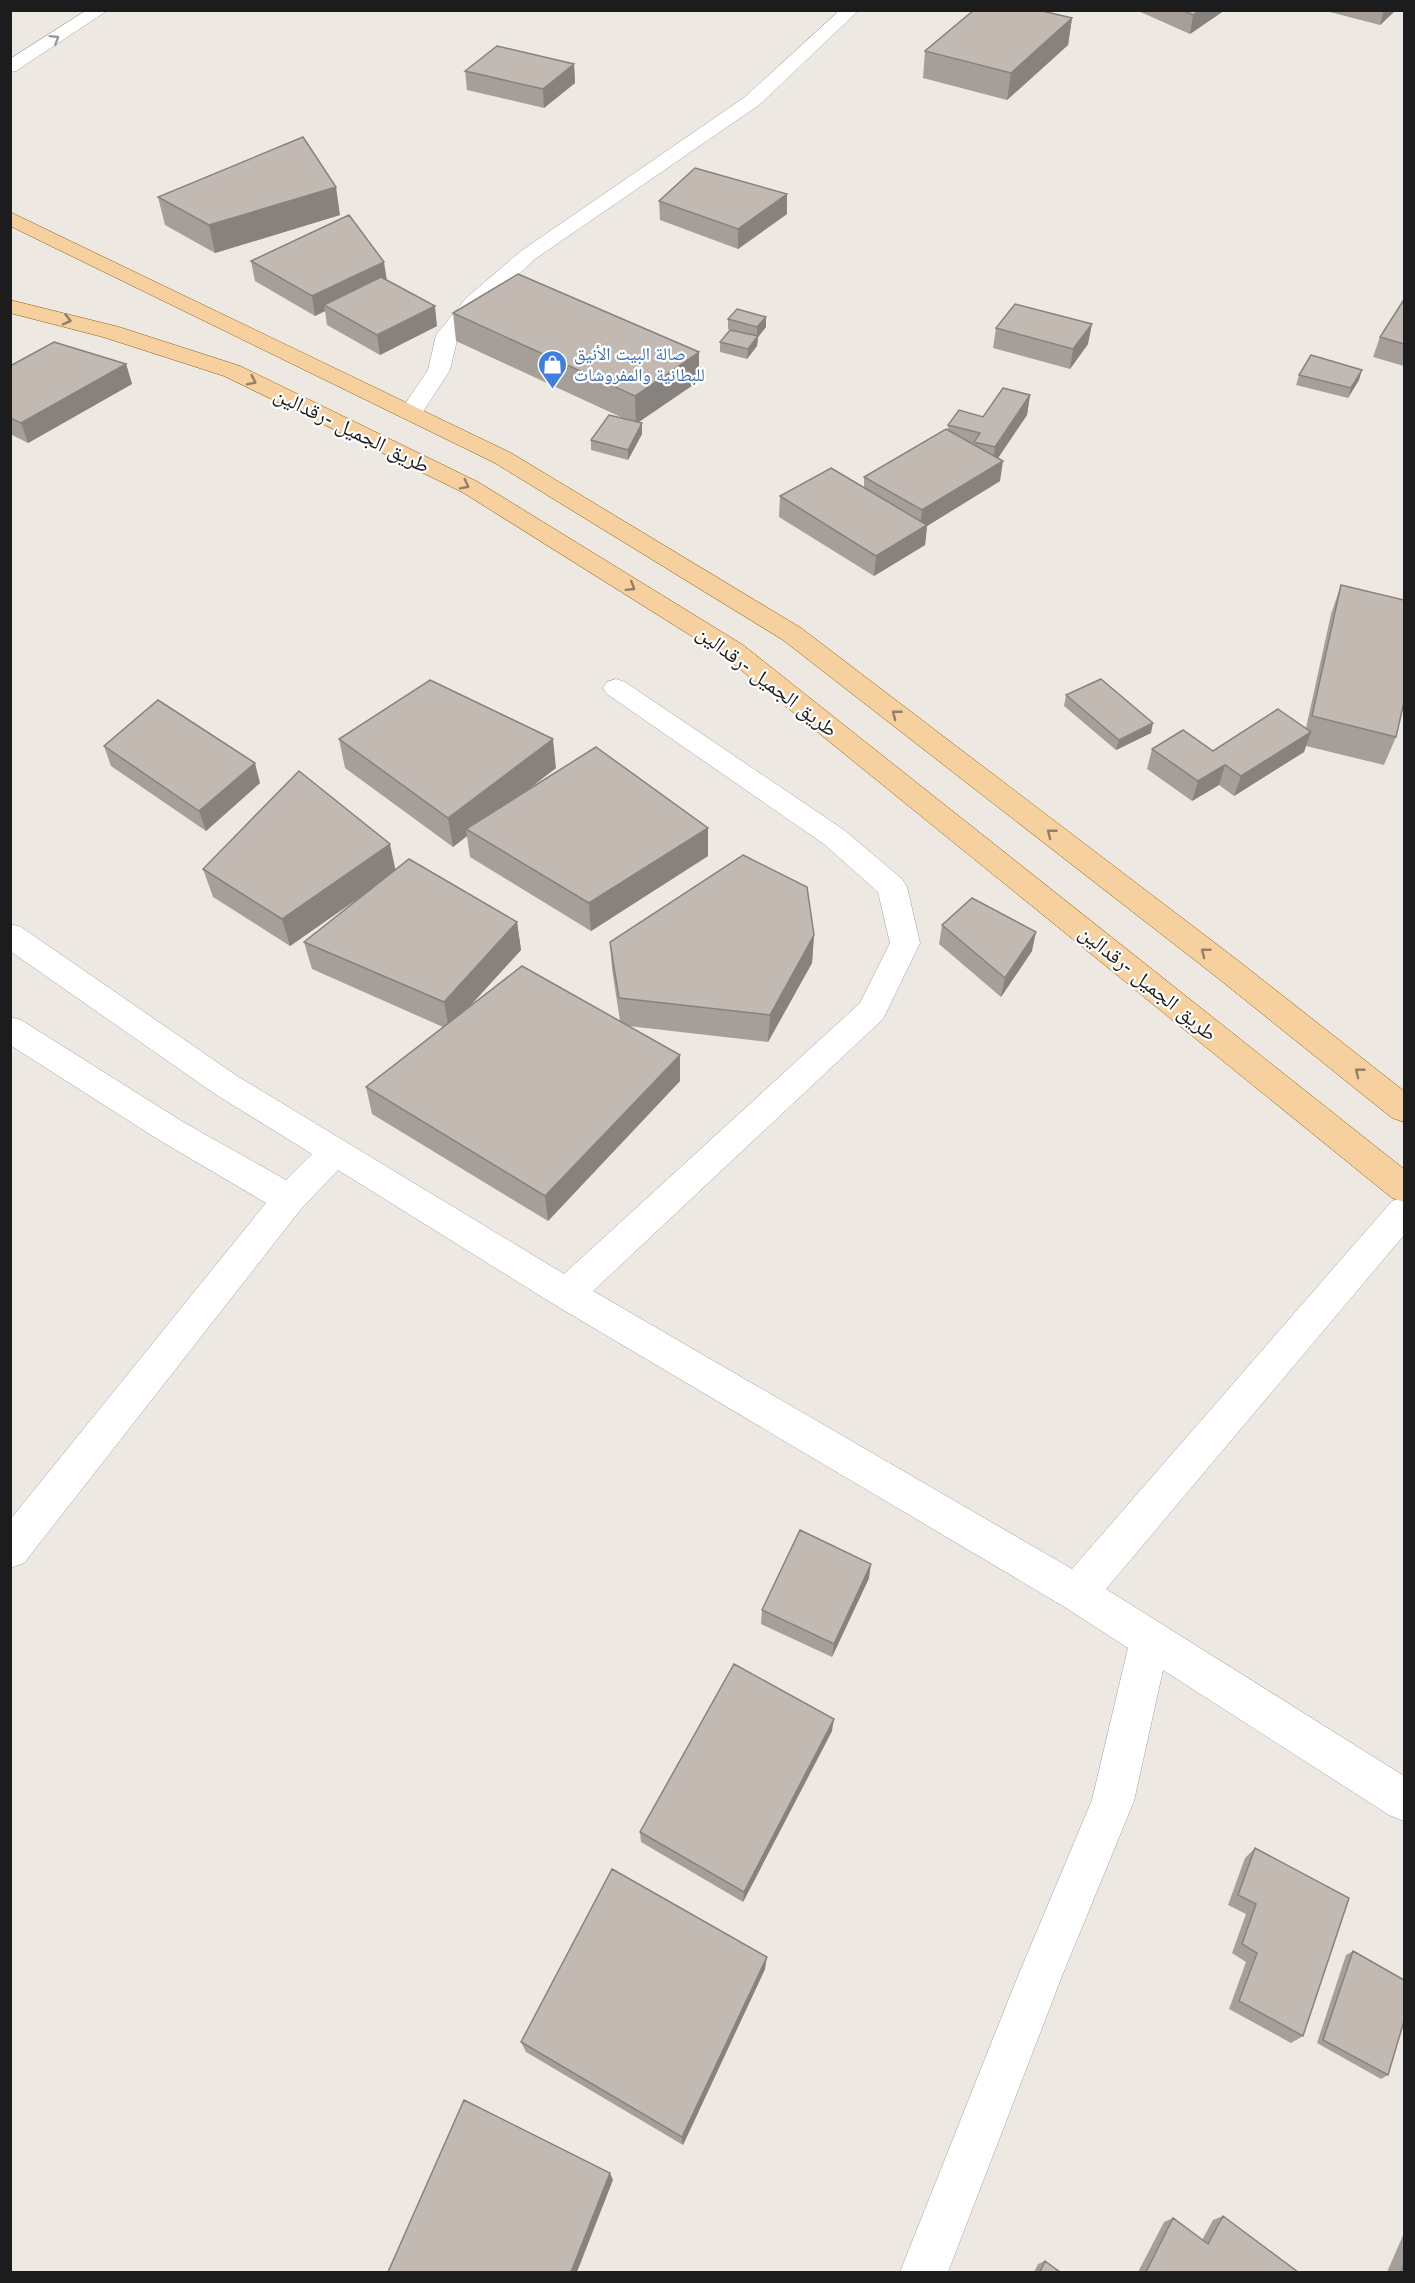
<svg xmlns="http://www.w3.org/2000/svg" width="1415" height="2283" font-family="Helvetica,'Noto Naskh Arabic',sans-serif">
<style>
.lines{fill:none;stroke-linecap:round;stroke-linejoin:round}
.street-casing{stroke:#a3a3a3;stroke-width:1}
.primary-casing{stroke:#8d6008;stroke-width:1}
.street{fill:#fff;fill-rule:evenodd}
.primary{fill:#f6d09e;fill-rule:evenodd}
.wall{fill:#a69f99}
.shaded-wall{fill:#87827d}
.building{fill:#c1b9b2;stroke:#87827d;stroke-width:1.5}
.oneway{stroke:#999}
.oneway2{stroke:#947f64}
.labels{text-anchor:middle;stroke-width:4.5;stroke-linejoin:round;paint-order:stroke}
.far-shop-label{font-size:18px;fill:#366cbe;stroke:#fff;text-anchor:start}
.street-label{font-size:21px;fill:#1c1c1c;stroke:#fff}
</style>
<rect width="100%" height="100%" fill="#ede9e2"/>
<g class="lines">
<defs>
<path id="street" d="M87,10H108L16,71L10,72V59Z
M840,10H859L759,105L535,259L482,308L458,336L450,370L419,418L411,420L403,418L399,413L428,370L436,335L466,298L521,251L745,97Z
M616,679L625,682L844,830L902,879L907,887L920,943L883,1019L593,1291L1072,1569L1392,1201L1404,1197V1235L1106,1589L1404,1776V1821L1389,1815L1163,1670L1134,1801L1062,1976L948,2272H900L1018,1976L1092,1800L1128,1648L1063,1606L555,1305L338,1170L301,1209L24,1563L10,1568V1520L266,1203L159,1140L10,1045V1017L21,1020L183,1122L286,1180L312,1154L215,1094L10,951V924L21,927L237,1076L564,1274L860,1003L890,943L878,892L824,844L607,694L603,688L607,682Z"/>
<path id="primary" d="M10,212L511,453L801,628L1236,959L1404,1091V1122L1392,1118L1214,975L783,640L495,463L10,226Z
M10,300L119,327L240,366L478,482L743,645L1404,1169V1202L1392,1198L725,657L462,492L224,376L103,337L10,313Z"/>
</defs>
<!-- street casing -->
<use href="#street" class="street-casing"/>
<!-- primary casing -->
<use href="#primary" class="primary-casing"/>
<!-- street -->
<use href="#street" class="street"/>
<!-- primary -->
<use href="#primary" class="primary"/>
</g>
<!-- wall -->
<path class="wall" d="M1136,10H1225L1190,34Z
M1322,10H1396L1380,25Z
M1072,18L1068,45L1007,100L923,78L925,51Z
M574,64L575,83L544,108L467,90L465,71Z
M158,197L340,215L215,253L165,225Z
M659,201L787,214L738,249L660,220Z
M251,261L387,280L437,326L380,355L327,325L325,311L315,316L255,281Z
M1404,301V366L1373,357L1380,337Z
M453,313L699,352V381L638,422L642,434L628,460L591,450V440L625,419L456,341Z
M766,317V327L758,337L757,346L747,359L720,352V342L730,330L728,329V319Z
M996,328L1088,344L1070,369L993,348Z
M126,364L132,384L28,443L10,434V366Z
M1299,375L1359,380L1348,398L1296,385Z
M1030,395L1027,415L998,458L1000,481L927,526L925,545L874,576L779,517L780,496L864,487V477L948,430V425L983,417Z
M1341,585L1396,737L1384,765L1306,746L1304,752L1234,796L1219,785L1192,801L1147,769L1152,749L1213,751L1306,728L1331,614Z
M1066,695L1151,733L1116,750L1064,706Z
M339,739L556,768L522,794L708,856L591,931L470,857L467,836L453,847L345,768Z
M104,746L260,783L206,831L111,766Z
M203,869L395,870L517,922L521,950L469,1007L620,1021L612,969L610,942L814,935L812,963L768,1042L628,1026L680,1055V1081L548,1221L372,1114L366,1087L443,1027L312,969L304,942L363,895L290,946L213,897Z
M942,925L1032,951L1001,997L939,944Z
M869,1578L832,1657L761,1624L762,1610Z
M832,1731L743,1902L641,1842L640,1832Z
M1255,1848L1303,2036L1291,2043L1229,2009L1246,1962L1232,1953L1246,1914L1228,1905L1245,1858Z
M1353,1951L1388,2075L1381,2079L1317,2043L1346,1955Z
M765,1969L683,2145L526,2052L521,2042Z
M1223,2216L1298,2272H1138L1164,2222L1173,2218L1202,2240L1213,2220Z
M1404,2233V2272H1387Z
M1045,2261L1060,2272H1034L1038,2264Z"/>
<!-- shaded-wall -->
<path class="shaded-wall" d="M1201,10H1225L1190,34L1193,15Z
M1384,10H1396L1380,25Z
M1072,18L1068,45L1007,100L1011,73Z
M574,64L575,83L544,108L543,89Z
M336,187L340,215L215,253L209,225Z
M787,194V214L738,249V229Z
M384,262L387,281L324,305L325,311L315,316L312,296Z
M435,306L437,326L380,355L377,335Z
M766,317V327L758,337L757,346L747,359L748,349L757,337V327Z
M1092,324L1088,344L1070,369L1073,349Z
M699,352V381L636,424L635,396Z
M126,364L132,384L28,443L21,423Z
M1362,370L1359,380L1348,398L1351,388Z
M1030,395L1027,415L992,467L1003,461L1000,481L927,526L925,545L874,576L876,556L920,529L922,510L992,467L995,447Z
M642,423V434L628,460V450Z
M1153,723L1151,733L1116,750L1119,740Z
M1311,732L1304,752L1234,796L1241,776Z
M553,739L556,768L471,833L466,829L467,836L453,847L448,818Z
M255,763L260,783L206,831L199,811Z
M1225,765L1219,785L1192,801L1198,781Z
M708,828V856L591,931L589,903Z
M390,844L396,872L290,946L282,919Z
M517,922L521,950L449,1029L444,1002Z
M1036,932L1032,951L1001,997L1005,978Z
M814,935L812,963L768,1042L770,1015Z
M680,1055V1081L548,1221L545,1196Z
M871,1564L869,1578L832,1657L834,1644Z
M834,1719L832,1731L743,1902L744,1892Z
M767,1957L765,1969L683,2145L682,2137Z
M610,2173L613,2180L577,2272H571Z"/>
<!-- building -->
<path class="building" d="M974,10H1038L1072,18L1011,73L925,51Z
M1182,10H1201L1193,15Z
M497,46L574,64L543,89L465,71Z
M303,137L336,187L209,225L158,197Z
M695,168L787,194L738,229L659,201Z
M349,215L384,262L312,296L251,261Z
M518,274L699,352L635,396L453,313Z
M381,277L435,306L377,335L324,305Z
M1403,301H1404V344L1380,337Z
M1015,304L1092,324L1073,349L996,328Z
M737,309L766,317L757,327L728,319Z
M730,330L758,336L748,349L720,342Z
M54,342L126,364L21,423L10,418V366Z
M1311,355L1362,370L1351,388L1299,375Z
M1003,388L1030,395L995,447L974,442L980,433L948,425L959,410L983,417Z
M609,415L642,423L628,450L591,440Z
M946,429L1003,461L922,510L864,477Z
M831,468L927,525L876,556L780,496Z
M1341,585L1404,600V702L1396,737L1312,716Z
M1101,679L1153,723L1119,740L1066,695Z
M430,680L553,739L448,818L339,739Z
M158,700L255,763L199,811L104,746Z
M1278,709L1311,732L1241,776L1225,765L1198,781L1152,749L1183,730L1213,751Z
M596,747L708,828L589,903L466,829Z
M299,771L390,844L282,919L203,869Z
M743,855L807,887L814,935L770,1015L619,998L610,942Z
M409,859L517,922L444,1002L304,942Z
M972,898L1036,932L1005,978L942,925Z
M522,966L680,1055L545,1196L366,1087Z
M800,1530L871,1564L834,1644L762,1610Z
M734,1664L834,1719L744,1892L640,1832Z
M1255,1848L1349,1898L1303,2036L1239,2001L1257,1953L1242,1944L1256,1904L1238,1895Z
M612,1869L767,1957L682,2137L521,2042Z
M1353,1951L1404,1980V2021L1388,2075L1323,2040Z
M464,2100L610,2173L571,2272H388Z
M1223,2216L1298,2272H1146L1173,2218L1208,2244Z
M1045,2261L1060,2272H1040Z
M1404,2264V2272H1401Z"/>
<!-- one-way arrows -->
<defs><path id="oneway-chevron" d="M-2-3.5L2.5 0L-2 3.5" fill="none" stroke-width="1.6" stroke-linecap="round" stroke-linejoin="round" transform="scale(1.5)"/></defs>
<use class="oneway" href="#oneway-chevron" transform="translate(55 39) rotate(-32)"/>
<g class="oneway2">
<use href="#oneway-chevron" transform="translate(67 320) rotate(14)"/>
<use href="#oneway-chevron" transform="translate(252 381) rotate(26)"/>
<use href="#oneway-chevron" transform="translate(465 485) rotate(27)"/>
<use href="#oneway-chevron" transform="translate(631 587) rotate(32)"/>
<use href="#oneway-chevron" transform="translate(896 714) rotate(-142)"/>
<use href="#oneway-chevron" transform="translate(1051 833) rotate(-142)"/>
<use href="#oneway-chevron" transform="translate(1205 952) rotate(-142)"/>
<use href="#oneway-chevron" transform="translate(1359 1072) rotate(-142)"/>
</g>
<!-- icons -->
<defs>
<symbol id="shop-pin" viewBox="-11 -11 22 30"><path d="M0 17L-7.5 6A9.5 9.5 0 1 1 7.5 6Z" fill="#3f7fe0" stroke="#fff"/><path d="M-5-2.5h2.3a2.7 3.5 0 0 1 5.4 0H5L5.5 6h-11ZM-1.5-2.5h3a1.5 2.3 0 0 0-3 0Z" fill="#fff"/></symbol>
</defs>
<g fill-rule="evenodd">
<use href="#shop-pin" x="536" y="348" width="33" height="45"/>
</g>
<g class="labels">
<!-- far-shop labels -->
<g class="far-shop-label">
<text x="574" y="360">صالة البيت الأنيق<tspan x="574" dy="21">للبطانية والمفروشات</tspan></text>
</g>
<!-- street labels -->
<g class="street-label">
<text transform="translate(352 430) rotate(26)" y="7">طريق الجميل -رقدالين</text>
<text transform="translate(767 681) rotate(37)" y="7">طريق الجميل -رقدالين</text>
<text transform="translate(1148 983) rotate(39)" y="7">طريق الجميل -رقدالين</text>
</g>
</g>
<!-- border -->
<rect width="1415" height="2283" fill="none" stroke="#1c1c1c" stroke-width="24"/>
</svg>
